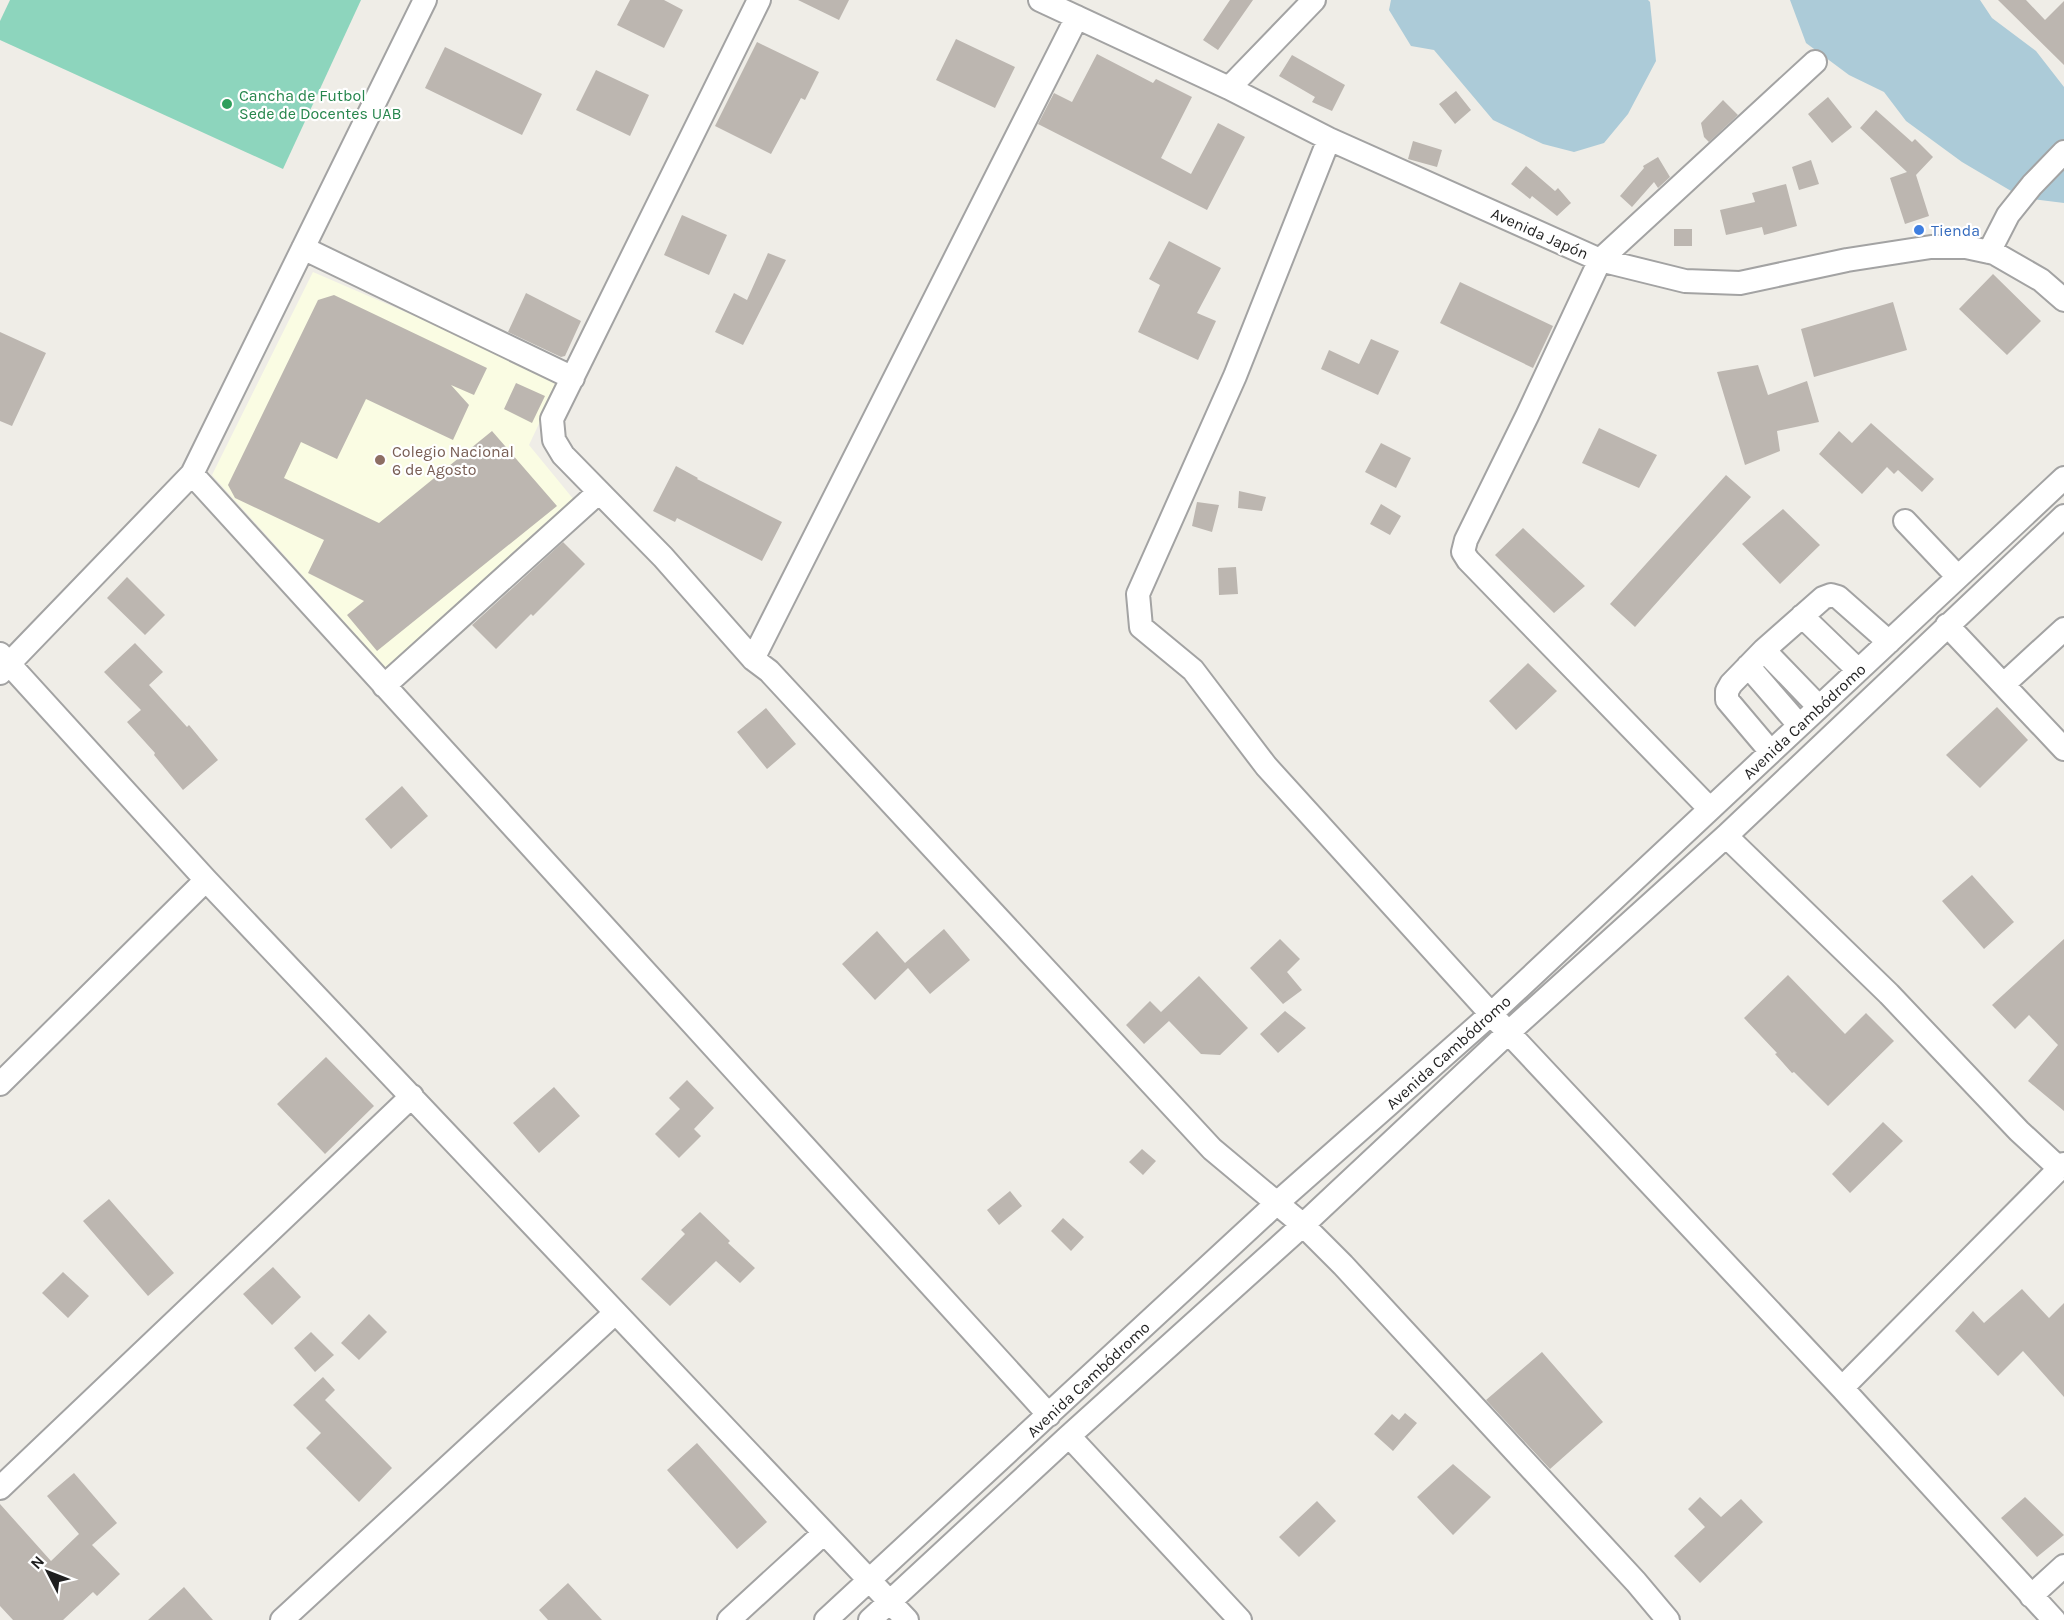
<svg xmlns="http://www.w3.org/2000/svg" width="2064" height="1620" font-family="Karla,sans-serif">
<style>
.education{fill:#fafce3}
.pitch{fill:#8dd5bd}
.water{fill:#accbd8}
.building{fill:#bcb6b0}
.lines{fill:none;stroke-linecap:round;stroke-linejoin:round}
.minor-casing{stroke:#a3a3a3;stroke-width:26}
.minor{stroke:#fff;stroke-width:22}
.leisure-dot{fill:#2e9e5b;stroke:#fff;stroke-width:2}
.shop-dot{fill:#3f7fe0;stroke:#fff;stroke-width:2}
.education-dot{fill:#8d6e63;stroke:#fff;stroke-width:2}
.labels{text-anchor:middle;stroke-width:4.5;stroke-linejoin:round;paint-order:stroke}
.leisure-label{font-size:16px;fill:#27864d;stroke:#fff;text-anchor:start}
.shop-label{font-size:16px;fill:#366cbe;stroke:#fff;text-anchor:start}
.street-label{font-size:16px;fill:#1f1f1f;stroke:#fff}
.education-label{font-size:16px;fill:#785e54;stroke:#fff;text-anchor:start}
</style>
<rect width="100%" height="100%" fill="#efede7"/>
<!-- education -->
<path class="education" d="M313,272L560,379L529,445L579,506L386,668L212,475Z"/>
<!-- pitch -->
<path class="pitch" d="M10,0H361L283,169L0,40V21Z"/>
<!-- water -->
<path class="water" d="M1391,0H1648L1650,2L1656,61L1628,114L1604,143L1574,152L1543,144L1493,120L1434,50L1411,46L1389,10Z
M1790,0H1980L1992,18L2036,51L2064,87V203L2023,198L1962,162L1906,121L1884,92L1849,75L1806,43Z"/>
<!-- building -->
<path class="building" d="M630,0H664L683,10L664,48L617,25Z
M798,0H849L839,20Z
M1230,0H1253L1218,50L1203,40Z
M1998,0H2026L2045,20L2064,1V65Z
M956,39L1015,67L995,108L936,80Z
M757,42L819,72L805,100L801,98L771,154L715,126Z
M445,47L542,94L522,135L425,88Z
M1097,54L1153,83L1156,79L1192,97L1161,158L1191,174L1218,123L1245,137L1207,210L1038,124L1054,93L1072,102Z
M1292,55L1345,85L1332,111L1312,102L1315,97L1279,76Z
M596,70L649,95L630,136L576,110Z
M1456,91L1471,110L1455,124L1439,104Z
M1828,97L1852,127L1832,143L1808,114Z
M1723,100L1738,115L1709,142L1704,137L1701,123Z
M1876,110L1912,142L1915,139L1933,157L1916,175L1929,216L1905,224L1890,178L1907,172L1860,128Z
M1413,141L1442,150L1437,167L1408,159Z
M1658,157L1670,177L1658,188L1654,182L1632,207L1620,196L1644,168L1643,166Z
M1811,160L1819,184L1799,190L1792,167Z
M1526,166L1555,191L1558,188L1571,203L1557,216L1532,196L1530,199L1511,184Z
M1786,184L1797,226L1764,235L1762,227L1726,235L1720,210L1755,202L1752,193Z
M682,215L727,235L709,275L664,255Z
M1674,229H1692V246H1674Z
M1169,241L1221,268L1197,313L1216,321L1198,360L1138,332L1160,285L1149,279Z
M768,253L786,260L743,345L715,332L734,293L747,300Z
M1993,274L2041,321L2007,355L1959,309Z
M1460,282L1553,326L1533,368L1440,323Z
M526,293L581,321L565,356L561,357L508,332Z
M334,295L487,368L474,395L451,385L469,405L453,440L366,399L337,459L301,442L284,478L379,523L492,431L557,506L377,651L347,615L364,601L308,573L324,540L235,498L228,485L318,300Z
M1893,302L1907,350L1814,377L1801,329Z
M0,332L46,353L12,426L0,421Z
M1371,339L1399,351L1378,395L1321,369L1329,350L1359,364Z
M1758,365L1768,395L1807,381L1819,422L1777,431L1780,451L1745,465L1717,372Z
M516,383L545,396L532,423L504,409Z
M1871,423L1934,479L1922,492L1898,470L1894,474L1887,467L1862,494L1819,454L1839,431L1852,443Z
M1599,428L1657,455L1639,488L1582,463Z
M1381,443L1411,458L1396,488L1365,472Z
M676,466L698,478L697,479L782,522L762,561L677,518L675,522L653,511Z
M1726,475L1751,497L1635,627L1610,604Z
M1239,491L1266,497L1262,511L1238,508Z
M1197,502L1219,505L1212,532L1192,526Z
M1381,504L1401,516L1390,535L1370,524Z
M1783,509L1820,545L1780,584L1742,544Z
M1523,528L1585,586L1554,613L1495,555Z
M563,542L585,564L533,616L531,614L496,649L472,625Z
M1236,567L1238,594L1219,595L1218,568Z
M127,577L165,615L145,635L107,598Z
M135,643L163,672L149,685L187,727L189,725L218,760L183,790L154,755L155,753L127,722L141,710L104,672Z
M1528,663L1557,691L1516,730L1489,701Z
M1997,707L2028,740L1980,788L1946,755Z
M766,708L796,744L767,769L737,732Z
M402,786L428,816L391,849L365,819Z
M1972,875L2014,922L1984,949L1942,901Z
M944,929L970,960L930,994L908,968L875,1000L842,964L877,931L905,963Z
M1280,939L1300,959L1287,972L1302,990L1283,1004L1250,968Z
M2064,939V1111L2028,1081L2058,1045L2029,1015L2015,1029L1992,1005Z
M1788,975L1845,1034L1866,1013L1894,1041L1828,1106L1794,1072L1792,1073L1775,1054L1777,1053L1744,1018Z
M1199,976L1248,1028L1220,1055L1201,1054L1169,1021L1144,1044L1126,1025L1150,1001L1161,1012Z
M1285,1011L1306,1028L1278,1053L1260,1034Z
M326,1057L374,1106L325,1154L277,1104Z
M687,1080L714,1108L694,1129L701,1136L679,1158L655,1134L680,1109L669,1098Z
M554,1087L580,1116L539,1153L513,1123Z
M1883,1122L1903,1141L1850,1193L1832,1174Z
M1142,1149L1156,1161L1143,1175L1129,1162Z
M1010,1191L1022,1206L999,1225L987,1210Z
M109,1199L174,1273L148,1296L83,1221Z
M700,1212L730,1241L728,1243L755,1268L740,1283L716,1261L670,1306L641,1279L685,1234L681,1230Z
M1063,1218L1084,1237L1071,1251L1051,1231Z
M273,1267L301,1297L272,1325L243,1294Z
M63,1272L89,1296L68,1318L42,1293Z
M2022,1289L2049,1318L2064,1303V1397L2023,1351L1998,1376L1955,1331L1973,1311L1984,1323Z
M369,1314L387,1332L359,1360L341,1343Z
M311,1332L334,1355L315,1372L294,1348Z
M1542,1352L1603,1422L1550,1469L1486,1400Z
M323,1377L335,1390L325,1400L392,1468L359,1502L306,1448L321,1433L293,1405Z
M1405,1413L1417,1423L1393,1451L1374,1434L1392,1414L1399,1420Z
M697,1443L767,1522L737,1549L667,1470Z
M1453,1464L1491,1497L1453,1535L1417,1497Z
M74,1473L117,1523L92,1545L120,1574L97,1596L93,1592L63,1620H13L0,1606V1504L51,1561L79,1534L47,1496Z
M1700,1497L1721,1517L1741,1499L1763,1522L1700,1583L1674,1556L1705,1527L1688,1509Z
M2025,1497L2064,1535L2037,1557L2001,1518Z
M1317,1501L1336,1521L1299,1557L1279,1537Z
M568,1583L602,1620H548L539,1610Z
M184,1587L213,1620H148Z"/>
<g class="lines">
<defs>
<path id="minor" d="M759,0L552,419L554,440L563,455L663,557L753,659L769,671L1212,1149L1303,1225L1343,1265L1636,1582L1668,1620
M1040,0L1229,88L1329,139L1600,260L1685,281L1740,283L1847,260L1931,247H1966L1994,253L2041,280L2064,300
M1229,88L1314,0
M1329,139L1235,376L1138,594L1141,627L1193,670L1266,766L1491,1014L1842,1388L2054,1620
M303,248L573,378
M1989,252L2008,215L2032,185L2064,152
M192,474L1049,1415
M1905,521L1958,577
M1802,616L1858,670
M1947,625L2064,749
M1764,650L1819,707
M0,654L206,880L907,1620
M753,659L1077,17
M1748,666L1799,725
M0,673L192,474L425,0
M2004,684L2064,629
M384,686L599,492
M1771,752L1727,700V691L1731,684L1764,650L1823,598L1831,595L1838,597L1889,642
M1710,809L1468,560L1463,552L1466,540L1527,416L1600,260L1815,62
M1726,836L1889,994L2019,1131L2059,1168
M0,1084L206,880
M1842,1388L2064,1164
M1069,1436L1240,1620
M0,1488L412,1096
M2031,1596L2064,1566
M282,1620L615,1313
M729,1620L824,1533
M826,1620L1277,1203L1491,1014L2064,478
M870,1620L1069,1436L1303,1225L1509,1032L1726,836L2064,516"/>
</defs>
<!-- minor casing -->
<use href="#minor" class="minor-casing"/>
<!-- minor -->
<use href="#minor" class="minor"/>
</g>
<!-- markers -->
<circle class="leisure-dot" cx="227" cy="104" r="6"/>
<circle class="shop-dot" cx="1919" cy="230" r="6"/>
<circle class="education-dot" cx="380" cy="460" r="6"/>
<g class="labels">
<!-- leisure labels -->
<g class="leisure-label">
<text x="239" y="101">Cancha de Futbol<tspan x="239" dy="18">Sede de Docentes UAB</tspan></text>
</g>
<!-- shop labels -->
<g class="shop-label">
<text x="1931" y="236">Tienda</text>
</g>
<!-- street labels -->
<g class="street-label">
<text transform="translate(1540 233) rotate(24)" y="6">Avenida Japón</text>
<text transform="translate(1804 721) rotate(-43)" y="6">Avenida Cambódromo</text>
<text transform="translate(1448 1052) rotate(-42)" y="6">Avenida Cambódromo</text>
<text transform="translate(1088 1379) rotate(-43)" y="6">Avenida Cambódromo</text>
</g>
<!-- education labels -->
<g class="education-label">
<text x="392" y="457">Colegio Nacional<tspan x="392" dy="18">6 de Agosto</tspan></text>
</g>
</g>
<!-- north arrow -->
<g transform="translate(48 1572) rotate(312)" stroke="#ffffff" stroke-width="4.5" paint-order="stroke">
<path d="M0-4.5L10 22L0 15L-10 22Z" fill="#1f1f1f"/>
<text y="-9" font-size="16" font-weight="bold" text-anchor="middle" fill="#1f1f1f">N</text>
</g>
</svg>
